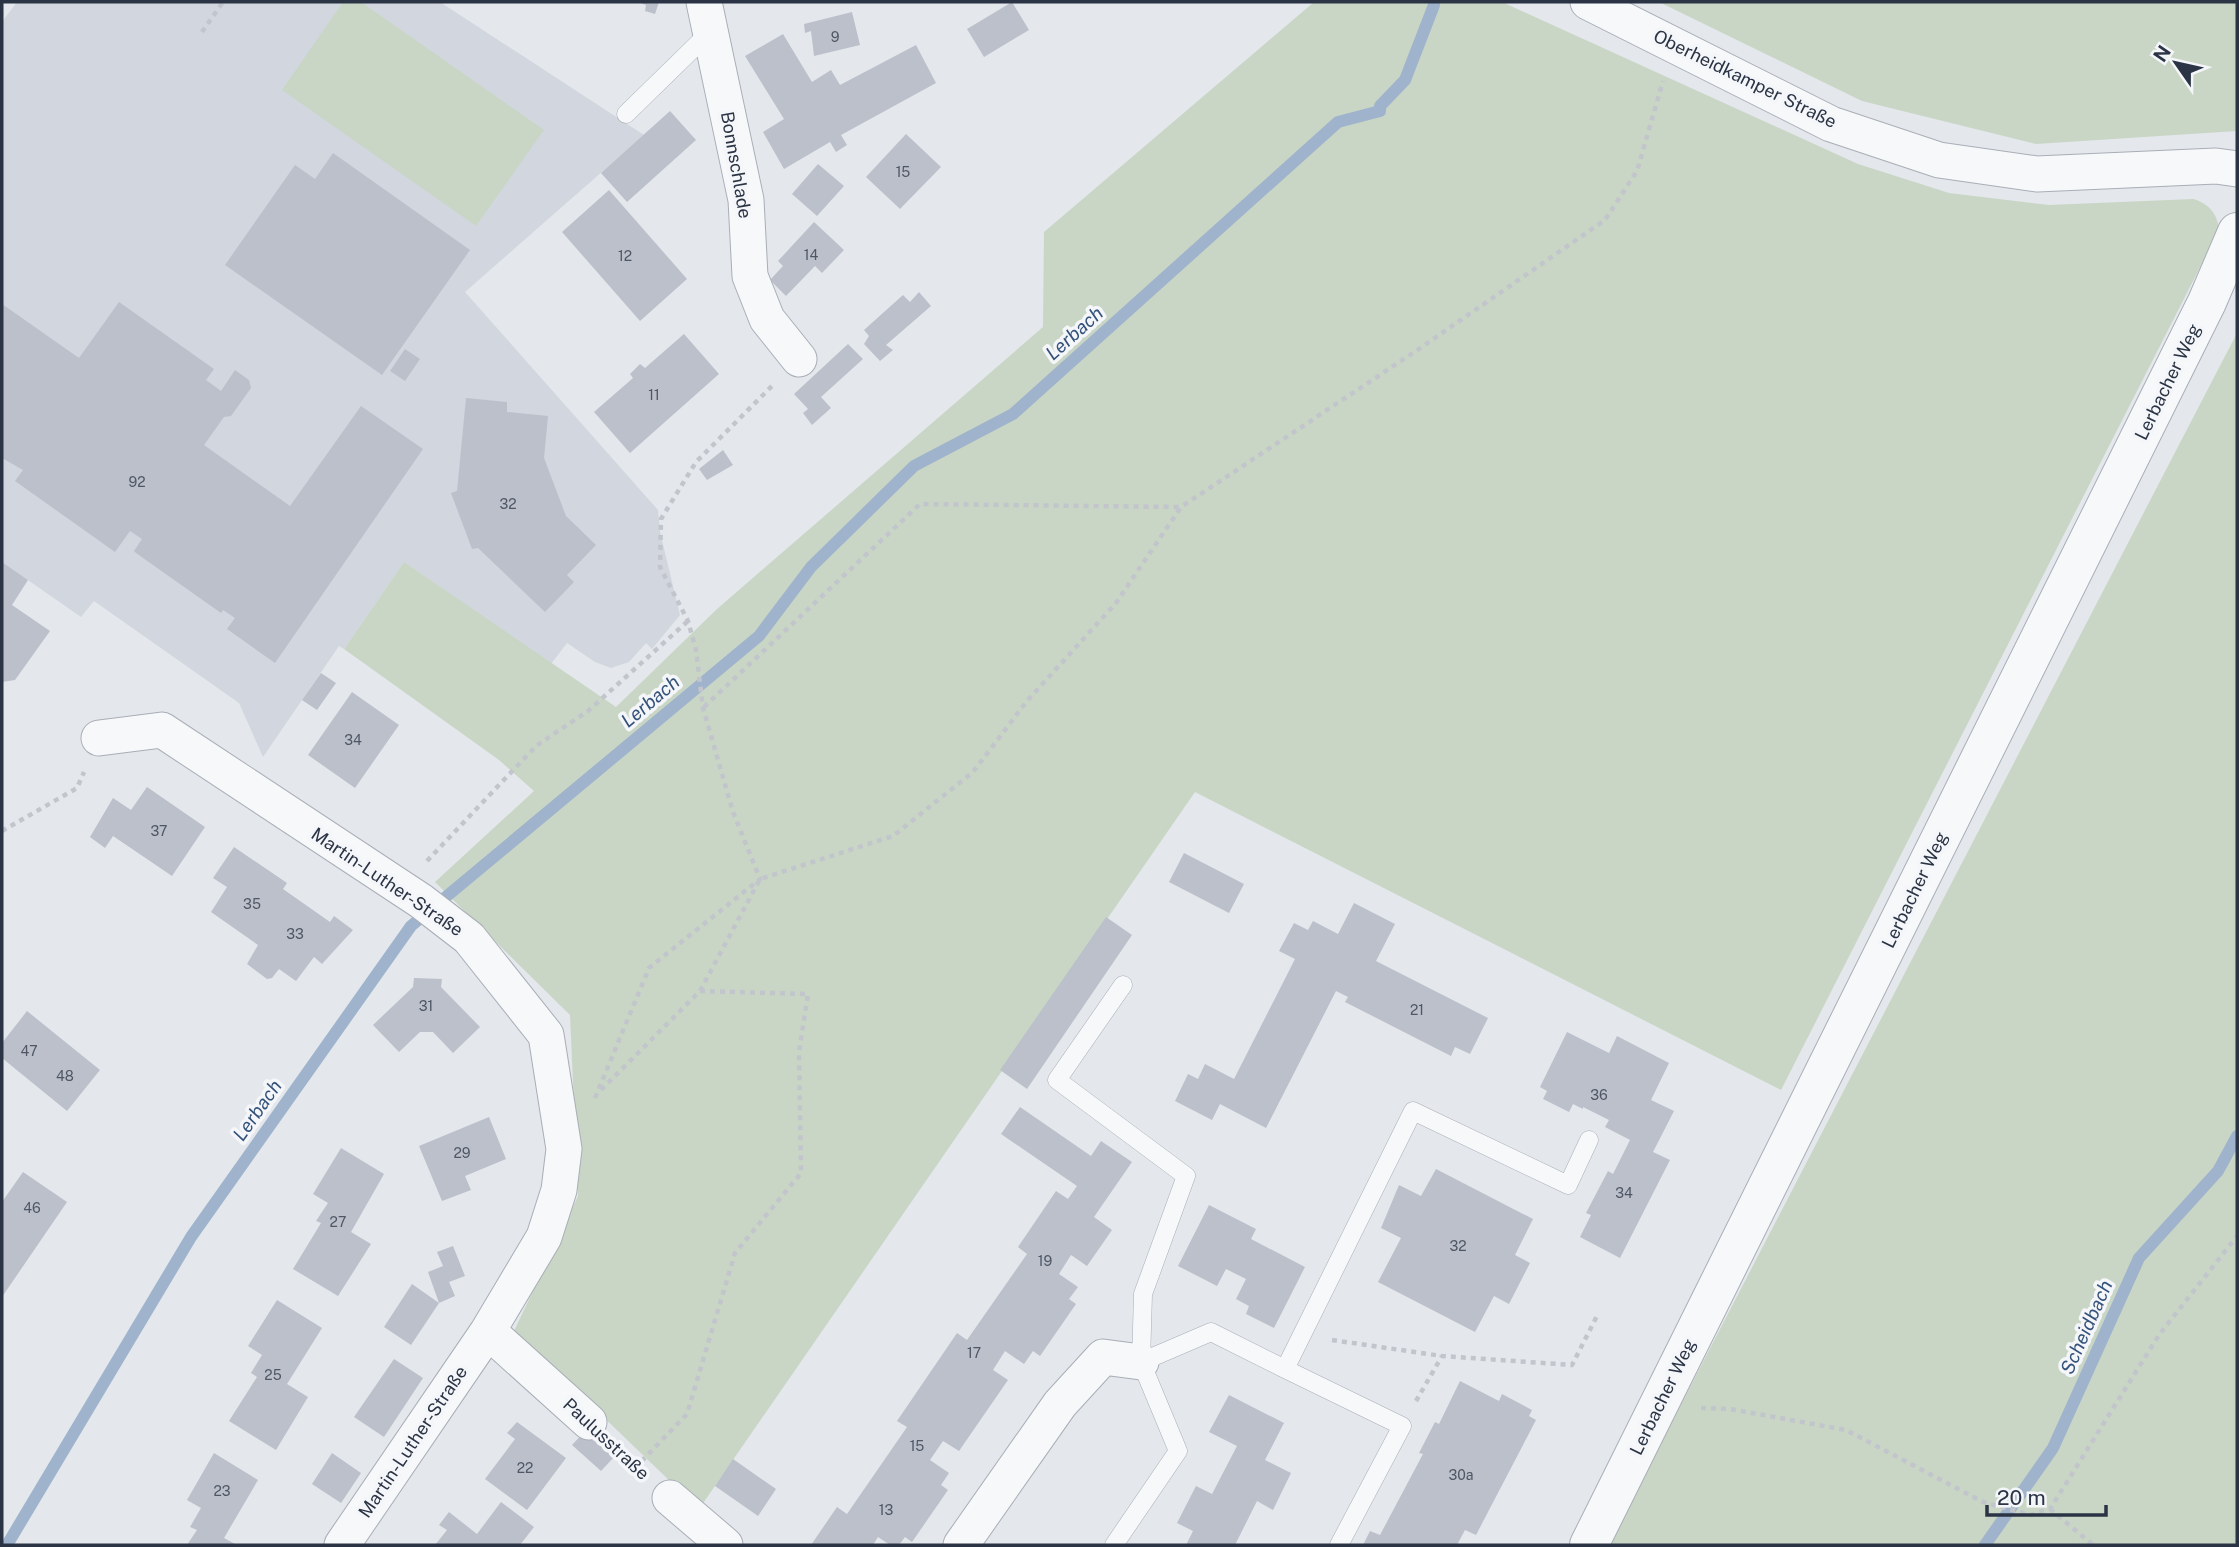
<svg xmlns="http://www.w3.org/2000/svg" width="2239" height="1547" font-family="'Public Sans',sans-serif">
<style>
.built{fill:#d2d6de}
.green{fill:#c9d6c5}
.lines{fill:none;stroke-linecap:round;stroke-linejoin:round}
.stream{stroke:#9fb4cc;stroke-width:12}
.building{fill:#bbc0ca}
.service-casing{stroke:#a9aeb7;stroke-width:19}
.minor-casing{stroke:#a9aeb7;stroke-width:37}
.tertiary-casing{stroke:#a9aeb7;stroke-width:40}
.path{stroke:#c2c5cb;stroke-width:4.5;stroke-dasharray:5 5;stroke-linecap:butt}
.service{stroke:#f7f8fa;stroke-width:18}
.minor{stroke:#f7f8fa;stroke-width:35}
.tertiary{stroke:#f7f8fa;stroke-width:38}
.labels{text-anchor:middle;stroke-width:7;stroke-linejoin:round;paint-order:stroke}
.number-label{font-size:14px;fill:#4f5766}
.street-label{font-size:18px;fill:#2b3445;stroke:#f4f6f9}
.water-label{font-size:19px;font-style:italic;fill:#34527a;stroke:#f4f6f9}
</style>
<rect width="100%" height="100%" fill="#e4e7ec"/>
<!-- built -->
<path class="built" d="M17,2H440L644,135L465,292L658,510L660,532L680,615L652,649L646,643L629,662L611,668L595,662L567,643L551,664L404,562L344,649L339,646L263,757L239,703L94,601L81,617L2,562V22Z"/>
<!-- green -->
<path class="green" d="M343,2H361L544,130L476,226L282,90Z
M1314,2H1502L1858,164L1949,193L2049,205L2193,199C2208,203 2218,214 2219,230L1781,1090L1195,792L699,1509L514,1331L578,1196L570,1015L435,882L534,791L499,760L344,649L404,562L616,707L717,609L1043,327L1044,232Z
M1659,2H2237V131L2036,144L1862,101Z
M2237,333V1545H1609L1636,1491Z"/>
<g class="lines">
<!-- stream -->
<path class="stream" d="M7,1545L191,1237L411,926L759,636L811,567L914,466L1013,414L1338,122L1380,111V106L1405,80L1434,5
M1985,1545L2053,1448L2139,1258L2218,1171L2237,1136"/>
</g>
<!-- building -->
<path class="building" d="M638,2H659L655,14L645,11L646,5Z
M1012,2L1029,30L984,57L967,29Z
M852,12L860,45L814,56L811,31L805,33L804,24Z
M783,34L812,82L831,70L840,85L916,45L936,83L841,135L847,145L836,152L830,142L784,169L763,132L784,119L745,56Z
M670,111L696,140L627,202L601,173Z
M906,134L941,167L900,209L866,177Z
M333,153L470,250L382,375L225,265L295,165L315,179Z
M818,164L844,186L817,216L792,194Z
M609,190L687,279L640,321L562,232Z
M814,222L844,250L822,273L815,266L786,296L770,280L783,266L778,261Z
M919,292L931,306L886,345L893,350L880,361L864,344L869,336L864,330L903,295L910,302Z
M119,302L214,369L206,380L221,391L235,370L249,380L251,388L231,416L224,417L204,445L290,506L361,406L423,449L275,663L227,629L235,618L223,610L221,613L136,553L134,551L142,539L130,531L115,552L15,481L23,470L2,458V304L79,358Z
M684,334L719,374L630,453L594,412L633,378L630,374L640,364L645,368Z
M848,344L863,359L821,397L831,408L812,425L803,413L808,409L794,394Z
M405,349L420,359L405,381L390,371Z
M466,398L507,402V412L548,416L544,458L566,516L596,545L567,575L574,582L545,612L478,548L472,549L451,493L457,491Z
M723,450L733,465L707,480L699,469Z
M2,562L28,580L12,605L50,631L15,680L2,682Z
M321,673L336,683L317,710L302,700Z
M352,692L399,725L355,788L308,755Z
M147,787L205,827L172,876L113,836L105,848L90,837L113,798L131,810Z
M234,847L287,883L283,889L330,922L334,916L353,930L322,964L314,957L296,981L279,969L272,978L267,979L247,964L258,945L211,912L227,887L213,878Z
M1184,853L1244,884L1229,913L1169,882Z
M1354,903L1395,924L1376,961L1488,1018L1470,1054L1455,1047L1451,1056L1345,1002L1348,997L1336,991L1266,1128L1220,1104L1212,1120L1175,1101L1188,1074L1198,1079L1205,1064L1234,1079L1295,959L1279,951L1294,923L1308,930L1313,921L1338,934Z
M1106,917L1132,935L1027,1089L1000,1070Z
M414,978L442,979L441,987L480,1027L453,1053L433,1032H420L399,1052L373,1025L413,987Z
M27,1011L100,1070L67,1111L2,1058V1043Z
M1567,1032L1609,1053L1617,1036L1669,1063L1651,1100L1674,1111L1653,1152L1670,1160L1620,1258L1580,1237L1591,1215L1586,1213L1608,1171L1613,1174L1630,1140L1605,1127L1609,1120L1583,1107V1109L1573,1104L1569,1112L1543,1099L1547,1091L1540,1087Z
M1020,1107L1091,1156L1101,1141L1132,1162L1094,1217L1112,1230L1087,1266L1071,1255L1059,1274L1078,1287L1069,1299L1076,1304L1040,1356L1033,1351L1024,1364L1005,1351L993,1370L1008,1380L959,1451L943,1441L930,1460L949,1473L941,1485L948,1490L912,1542L905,1537L899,1545H890L878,1537L873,1545H811L837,1507L847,1514L907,1427L897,1421L957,1333L967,1340L1027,1254L1018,1247L1056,1191L1068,1199L1077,1186L1001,1134Z
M489,1117L506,1159L465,1176L471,1190L442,1201L419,1146Z
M341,1148L384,1174L351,1232L371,1244L338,1296L293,1269L321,1223L316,1221L328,1203L313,1194Z
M1436,1169L1533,1219L1515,1255L1530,1263L1509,1304L1494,1296L1475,1332L1378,1282L1401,1238L1381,1228L1399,1185L1421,1196Z
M23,1172L67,1202L2,1297V1202Z
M1209,1205L1256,1229L1251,1239L1305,1267L1274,1328L1246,1314L1249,1306L1236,1299L1246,1279L1226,1269L1217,1286L1178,1266Z
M453,1246L465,1276L449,1282L455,1296L439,1303L428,1272L443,1266L437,1252Z
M412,1284L439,1303L411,1345L384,1327Z
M277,1300L322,1328L287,1384L308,1397L276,1450L229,1421L257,1377L251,1373L262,1355L248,1346Z
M394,1359L423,1378L384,1437L354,1417Z
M1460,1381L1499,1401L1502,1394L1532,1410L1529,1416L1536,1420L1476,1535L1465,1530L1457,1545H1363L1370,1531L1380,1535L1423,1454L1419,1453L1435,1422L1439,1424Z
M1229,1395L1284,1423L1265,1460L1291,1473L1273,1510L1257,1501L1235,1545H1186L1193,1531L1177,1523L1196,1486L1212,1494L1237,1446L1209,1432Z
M517,1422L566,1458L527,1510L485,1479L515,1439L507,1433Z
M586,1430L615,1456L601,1471L572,1445Z
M214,1453L258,1480L224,1538L237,1545H187L197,1530L190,1527L201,1508L187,1500Z
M332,1453L361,1473L341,1503L312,1484Z
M733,1459L776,1489L758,1516L715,1486Z
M501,1502L534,1527L520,1545H435L447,1530L439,1525L449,1512L477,1534Z"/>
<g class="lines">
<defs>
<path id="service" d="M626,114L710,32
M1141,1362L1211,1332L1285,1369L1413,1111L1568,1185L1589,1140
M1285,1369L1402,1426L1339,1545
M1114,1545L1178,1451L1141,1362L1143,1294L1186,1176L1057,1080L1123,985"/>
<path id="minor" d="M704,2L746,200L750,276L767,319L799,359
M1588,2L1831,124L1939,160L2037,174L2216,166L2237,169
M99,738L162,730L421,901L469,938L546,1035L564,1149L559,1190L544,1237L488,1331L342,1545
M488,1331L589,1422
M670,1498L725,1545
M961,1545L1060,1404L1103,1357L1141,1362"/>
<path id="tertiary" d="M1589,1545L2207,302L2237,232"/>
</defs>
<!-- service casing -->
<use href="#service" class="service-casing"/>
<!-- minor casing -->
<use href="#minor" class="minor-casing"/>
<!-- tertiary casing -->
<use href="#tertiary" class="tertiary-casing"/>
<!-- path -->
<path class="path" d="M202,32L223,2
M704,707L920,504L1181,507
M2,831L77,788L84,772
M427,861L536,746L588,711L688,621
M700,991L760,879L893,836L973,772L1027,701L1116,603L1181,507L1416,351L1605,220L1637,171L1663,81
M601,1090L700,991L808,994L799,1052L801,1173L735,1253L687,1414L636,1467
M595,1098L649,968L760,879L733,812L703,708L696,650L688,621L660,567L661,519L696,462L774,384
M1332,1340L1442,1356L1572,1365L1597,1316
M1416,1401L1442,1356
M1701,1408L1730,1409L1846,1430L1983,1502L2031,1515L2050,1509L2159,1335L2237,1236
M615,1447L644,1474
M2050,1509L2093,1545"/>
<!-- service -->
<use href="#service" class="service"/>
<!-- minor -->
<use href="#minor" class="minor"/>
<!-- tertiary -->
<use href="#tertiary" class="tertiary"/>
</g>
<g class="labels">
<!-- number labels -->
<g class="number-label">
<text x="835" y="42">9</text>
<text x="903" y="177">15</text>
<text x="811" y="260">14</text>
<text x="625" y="261">12</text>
<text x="654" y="400">11</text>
<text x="137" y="487">92</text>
<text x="508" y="509">32</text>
<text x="353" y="745">34</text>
<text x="159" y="836">37</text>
<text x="252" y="909">35</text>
<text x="295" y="939">33</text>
<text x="426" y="1011">31</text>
<text x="1417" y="1015">21</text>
<text x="29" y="1056">47</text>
<text x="65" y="1081">48</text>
<text x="1599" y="1100">36</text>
<text x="462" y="1158">29</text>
<text x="1624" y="1198">34</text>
<text x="32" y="1213">46</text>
<text x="338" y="1227">27</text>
<text x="1458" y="1251">32</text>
<text x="1045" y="1266">19</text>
<text x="974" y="1358">17</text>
<text x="273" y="1380">25</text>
<text x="917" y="1451">15</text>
<text x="525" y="1473">22</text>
<text x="1461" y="1480">30a</text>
<text x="222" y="1496">23</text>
<text x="886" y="1515">13</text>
</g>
<!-- street labels -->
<g class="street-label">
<text transform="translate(1745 79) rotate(26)" y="6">Oberheidkamper Straße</text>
<text transform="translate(736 165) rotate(80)" y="6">Bonnschlade</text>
<text transform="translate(2168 382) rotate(-64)" y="6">Lerbacher Weg</text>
<text transform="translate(387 882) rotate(34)" y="6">Martin-Luther-Straße</text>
<text transform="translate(1915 890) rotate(-64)" y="6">Lerbacher Weg</text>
<text transform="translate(1663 1397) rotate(-64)" y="6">Lerbacher Weg</text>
<text transform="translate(606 1439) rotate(43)" y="6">Paulusstraße</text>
<text transform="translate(413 1442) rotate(-56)" y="6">Martin-Luther-Straße</text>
</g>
<!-- water labels -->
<g class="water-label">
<text transform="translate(1074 333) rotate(-42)" y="7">Lerbach</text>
<text transform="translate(650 701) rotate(-40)" y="7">Lerbach</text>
<text transform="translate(257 1110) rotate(-55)" y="7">Lerbach</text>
<text transform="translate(2086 1327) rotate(-66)" y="7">Scheidbach</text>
</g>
</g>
<!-- border -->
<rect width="2239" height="1547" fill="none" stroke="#2b3445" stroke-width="7"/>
<!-- north arrow -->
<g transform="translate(2176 63) rotate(304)" stroke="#f4f6f9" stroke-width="5" paint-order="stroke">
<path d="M0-5L12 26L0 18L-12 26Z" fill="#2b3445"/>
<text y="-10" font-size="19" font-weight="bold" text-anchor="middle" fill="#2b3445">N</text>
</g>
<!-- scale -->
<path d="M1987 1505v10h119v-10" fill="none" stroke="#2b3445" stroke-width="3.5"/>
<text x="1997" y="1505" font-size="21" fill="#2b3445" stroke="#f4f6f9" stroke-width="5" paint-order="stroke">20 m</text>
</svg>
